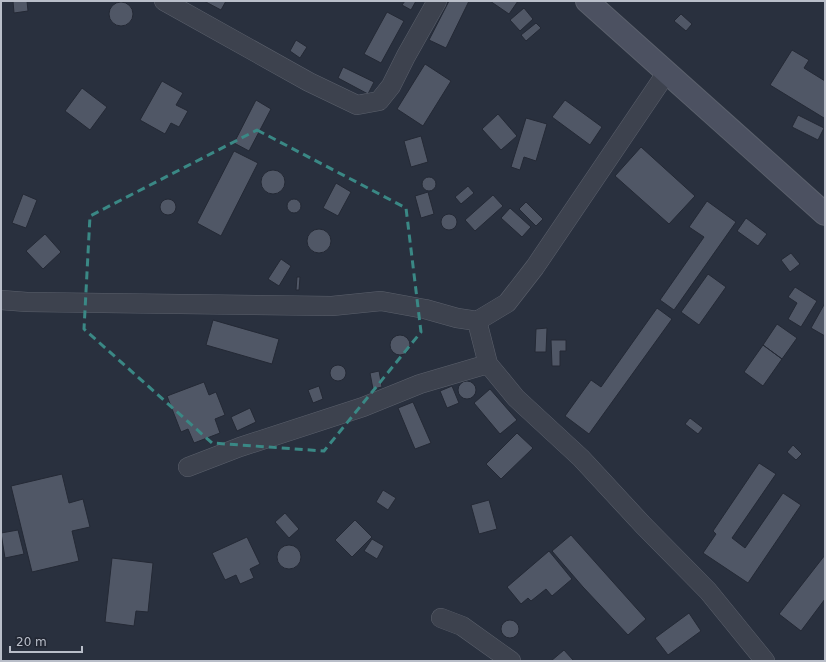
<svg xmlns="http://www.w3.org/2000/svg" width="826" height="662" font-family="'DejaVu Sans',sans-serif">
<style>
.building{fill:#505766;stroke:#242935}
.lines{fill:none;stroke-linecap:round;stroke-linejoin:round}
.street-casing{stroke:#5b606c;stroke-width:20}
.secondary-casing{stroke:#5b606c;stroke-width:24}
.street{stroke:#3d424e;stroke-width:19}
.secondary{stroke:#4c5161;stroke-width:22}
.marked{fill:none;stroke:#3a8885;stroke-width:3;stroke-dasharray:8 5;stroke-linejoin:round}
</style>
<rect width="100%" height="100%" fill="#29303e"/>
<!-- building -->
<path class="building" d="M13,1H27L28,11L14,13Z
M204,1H226L221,10Z
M405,1H416L411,10L402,5Z
M449,1H469L446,48L429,40Z
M490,1H518L509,14Z
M109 14a12 12 0 1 1 24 0a12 12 0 1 1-24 0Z
M524,8L533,19L520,31L510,20Z
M387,12L404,21L381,63L364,54Z
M681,14L692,24L686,31L674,21Z
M536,23L541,28L526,41L521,35Z
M296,40L307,47L300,58L290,51Z
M792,50L809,60L804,68L825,81V117L824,118L770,85Z
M425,64L451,81L423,126L397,109Z
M343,67L374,82L368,94L338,78Z
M162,81L183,93L176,105L188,111L179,127L171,123L165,134L140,120Z
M82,88L107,107L90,130L65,111Z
M256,100L271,109L249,151L234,143Z
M565,100L602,127L590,145L552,117Z
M498,114L517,136L501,150L482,129Z
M798,115L824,128L818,140L792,127Z
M526,118L547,124L536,161L524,157L520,170L511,167Z
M421,136L428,162L411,167L404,141Z
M641,147L695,196L669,224L615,176Z
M234,151L258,163L221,236L197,223Z
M261 182a12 12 0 1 1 24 0a12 12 0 1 1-24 0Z
M422 184a7 7 0 1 1 14 0a7 7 0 1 1-14 0Z
M336,183L351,192L338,216L323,208Z
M468,186L474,193L461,204L455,197Z
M428,192L434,214L421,218L415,196Z
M23,194L37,200L26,228L12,223Z
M493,195L503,206L475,231L465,220Z
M160 207a8 8 0 1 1 16 0a8 8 0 1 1-16 0Z
M287 206a7 7 0 1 1 14 0a7 7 0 1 1-14 0Z
M707,201L736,222L674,310L660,300L704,237L689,227Z
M526,202L543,219L536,226L519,209Z
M510,208L531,227L522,237L501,218Z
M441 222a8 8 0 1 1 16 0a8 8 0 1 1-16 0Z
M746,218L767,234L758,246L737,231Z
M307 241a12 12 0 1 1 24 0a12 12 0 1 1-24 0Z
M45,234L61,252L43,269L26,251Z
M791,253L800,264L790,272L781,260Z
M281,259L291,266L279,286L268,279Z
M708,274L726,287L699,325L681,312Z
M297,277H300L299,290H296Z
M795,287L817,301L801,327L788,319L797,303L788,297Z
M825,303V336L811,328Z
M657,308L672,319L589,434L565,416L591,380L601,387Z
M213,320L279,339L272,364L206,345Z
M777,324L797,338L782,359L763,345Z
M547,328L546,352H535L536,329Z
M390 345a10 10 0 1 1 20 0a10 10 0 1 1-20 0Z
M551,340H566V351H560V366H552Z
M763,345L782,359L763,386L744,372Z
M330 373a8 8 0 1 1 16 0a8 8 0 1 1-16 0Z
M379,371L382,387L373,389L370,373Z
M458 390a9 9 0 1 1 18 0a9 9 0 1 1-18 0Z
M204,382L209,395L216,392L225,415L215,419L220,433L194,443L188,429L181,432L167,396Z
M319,386L323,399L313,403L308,390Z
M452,386L459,403L447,408L440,391Z
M490,389L517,420L500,434L474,403Z
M413,402L431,443L415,449L398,408Z
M250,408L256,422L237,431L231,417Z
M690,418L703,428L698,434L685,424Z
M517,433L533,448L501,479L486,464Z
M793,445L802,454L796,460L787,452Z
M759,463L776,474L732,538L745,548L783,493L801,505L748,583L703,553L716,534L713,531Z
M62,474L69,503L83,499L90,527L72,531L79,561L32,572L11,486Z
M383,490L396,498L388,510L376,502Z
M489,500L497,529L479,534L471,505Z
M285,513L299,529L289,538L275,522Z
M355,520L372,537L352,557L335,540Z
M18,530L24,554L5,558L1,533Z
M571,535L646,619L628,635L583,587L552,551Z
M247,537L260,564L250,569L254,578L240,584L236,575L225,580L212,553Z
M372,539L384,546L377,559L364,551Z
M277 557a12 12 0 1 1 24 0a12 12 0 1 1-24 0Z
M549,551L572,579L552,596L546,589L531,601L528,598L521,604L507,587Z
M825,555V599L801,631L779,614Z
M112,558L153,563L148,612L136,611L134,626L105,622Z
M689,613L701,631L668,655L655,638Z
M501 629a9 9 0 1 1 18 0a9 9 0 1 1-18 0Z
M564,650L573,660L572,661H551Z"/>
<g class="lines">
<defs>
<path id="street" d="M164,1L309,82L357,105L379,101L391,86L406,56L437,1
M1,300L27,302L332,306L381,301L425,309L457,318L477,321L507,303L535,267L667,72
M477,321L488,364L516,398L581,458L643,525L708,591L765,661
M188,467L240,447L363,407L420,384L488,364
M441,618L462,626L511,661"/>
<path id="secondary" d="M587,1L825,214"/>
</defs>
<!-- street casing -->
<use href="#street" class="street-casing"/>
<!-- secondary casing -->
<use href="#secondary" class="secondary-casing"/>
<!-- street -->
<use href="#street" class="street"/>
<!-- secondary -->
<use href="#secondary" class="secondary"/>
</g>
<!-- marked area -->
<path class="marked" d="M257,130L406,208L421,332L324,451L212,443L84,329L90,216Z"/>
<!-- border -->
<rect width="826" height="662" fill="none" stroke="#b9bec9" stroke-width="4"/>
<!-- scale -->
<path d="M10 646v6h72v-6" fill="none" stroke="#b9bec9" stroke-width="2"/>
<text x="16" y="646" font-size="12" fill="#b9bec9" stroke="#222733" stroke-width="3" paint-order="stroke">20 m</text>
</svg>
